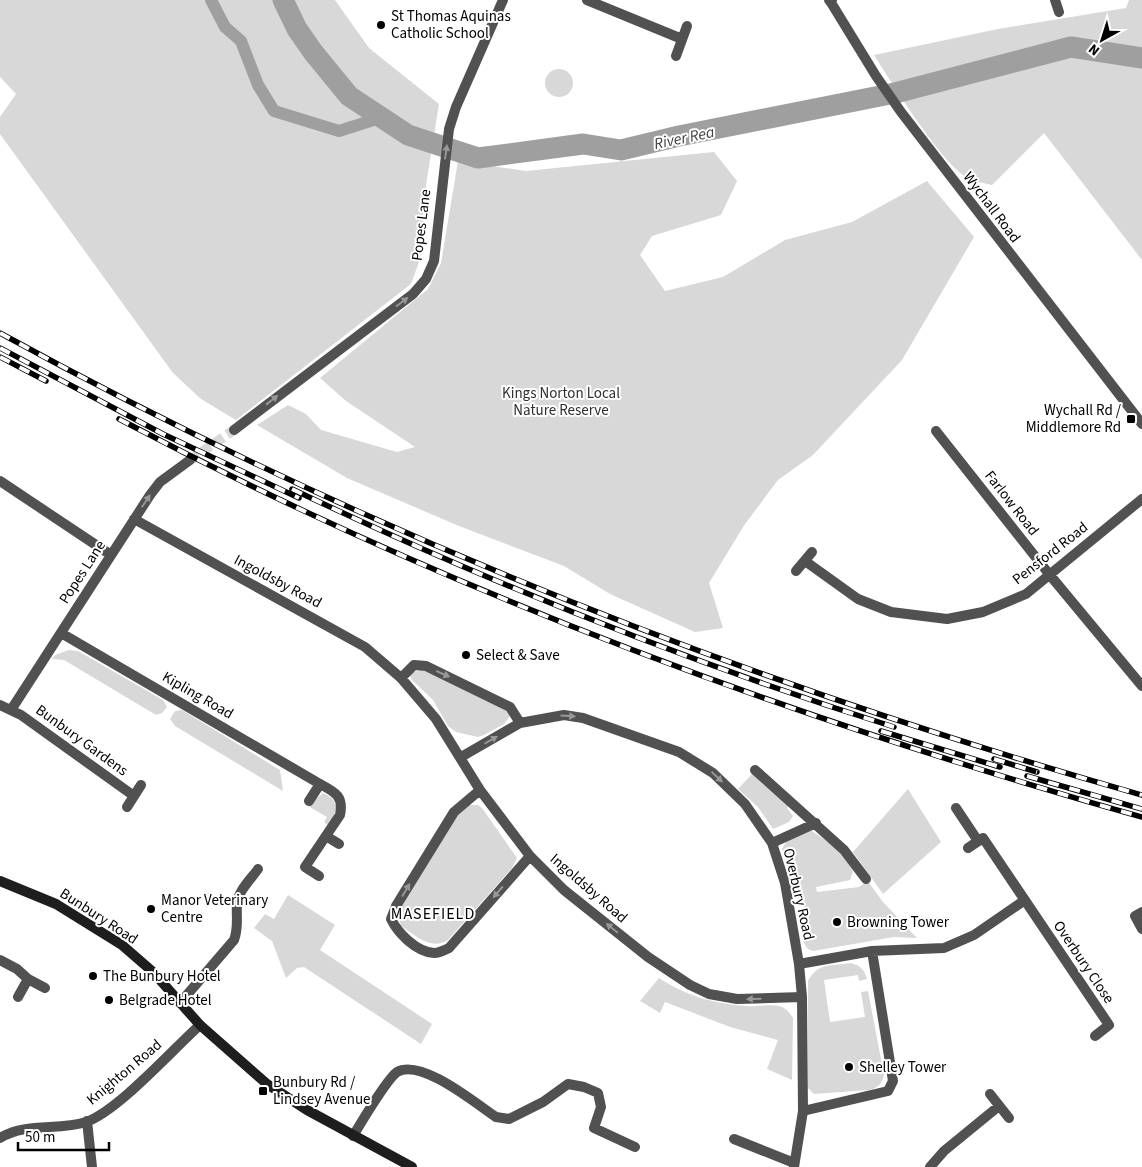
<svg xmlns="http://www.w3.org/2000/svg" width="1142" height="1167" font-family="'Source Sans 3',sans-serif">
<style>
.green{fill:#d8d8d8}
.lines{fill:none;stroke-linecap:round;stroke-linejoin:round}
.canal{stroke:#9f9f9f;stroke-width:12}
.river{stroke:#9f9f9f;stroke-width:21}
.minor-tunnel{stroke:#d9d9d9;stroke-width:10;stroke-dasharray:10 5;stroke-linecap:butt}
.minor{stroke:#515151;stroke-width:10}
.tertiary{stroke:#515151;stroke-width:10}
.secondary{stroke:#1e1e1e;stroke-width:10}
.rail-casing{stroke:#000;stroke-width:5.5}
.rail{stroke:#fff;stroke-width:4;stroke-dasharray:11;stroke-linecap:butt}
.oneway{fill:#979797}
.poi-dot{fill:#000;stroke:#fff;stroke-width:2}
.labels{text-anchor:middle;stroke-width:4;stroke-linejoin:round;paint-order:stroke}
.poi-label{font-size:15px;fill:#000;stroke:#fff;text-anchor:start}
.street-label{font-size:15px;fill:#000;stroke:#fff}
.park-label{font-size:15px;fill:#2f2f2f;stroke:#fff}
.water-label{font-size:16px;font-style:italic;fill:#404040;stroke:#fff}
.neighbourhood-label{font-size:16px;letter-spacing:1px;fill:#000;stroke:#fff}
</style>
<rect width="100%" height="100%" fill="#fff"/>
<!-- green -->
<path class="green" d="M0,0H335L369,48L439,104L425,191L420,259L411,284L236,420L201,399L173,373L0,134V117L16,94L0,77Z
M1129,0H1142V260L1044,133L992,185C985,183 976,182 969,179C942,165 892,83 874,55L998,29L1126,8Z
M545 83a14 14 0 1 1 28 0a14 14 0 1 1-28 0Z
M714,152L737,181L721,215L652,236L640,255L665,291L723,277L785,240L852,222L927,181L974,237L902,360L813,455L778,480L745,524L709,583L723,628L695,632L610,594L564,566L459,526L347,478L257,425L288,405L306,414L321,430L397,452L415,447L346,401L320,378L428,289L441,263L458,161L526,171Z
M69,650L78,651L163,700L167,707L162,713L156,715L64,660L52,659L55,655Z
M423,670L506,709L510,716L504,724L484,735L478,737L456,732L448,726L433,700L412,680L410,676L413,672Z
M182,710L280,770L283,791L175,726L170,719L175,711Z
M753,773L790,805L787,808L793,816L789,822L773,829L758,807L738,789Z
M908,789L941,842L883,894L853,852Z
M323,793L332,798L337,808L329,826L324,822L327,817L308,806Z
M468,805H478L482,808L517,858L512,868L448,940C431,951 415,935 401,926L398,912L455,815Z
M810,830C826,839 845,855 853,871L850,880L816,887L817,892L859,887L866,882L869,883L883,902L917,938L894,937L813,951L808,949C793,932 814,909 797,893L782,849L786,842Z
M288,895L335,925L320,950L432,1024L421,1044L304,967L297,968L286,978L272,941L254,928L265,914L274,919Z
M851,963C861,966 864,969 867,979L859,981L858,975L824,980L830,1022L865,1017L861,992L868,991L884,1075C882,1084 878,1088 869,1090L814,1094L808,1088V981C818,962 832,966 851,963Z
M659,978C686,996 715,1004 747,1006C757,1007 769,1004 779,1006C785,1007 790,1013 793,1018L792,1080L767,1069L778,1040L730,1027L665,1002L660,1013L640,1001Z"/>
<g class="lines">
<!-- canal -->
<path class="canal" d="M211,0L225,27L241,41L258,85L274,111L339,131L383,117"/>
<!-- river -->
<path class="river" d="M283,0L297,29L313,52L349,96L408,135L478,158L583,144L621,150L679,136L895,93L1071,47L1142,58"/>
<!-- minor-tunnel -->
<path class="minor-tunnel" d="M190,460L234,430"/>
<!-- minor -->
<path class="minor" d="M587,0L682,39
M832,0L830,1L876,76L901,112L1142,424
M1055,0L1059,12
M676,56L687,26
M234,430L413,294L426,279L434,261L449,129L456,107L503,0
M936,431L1049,574L1142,686
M0,481L111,555
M134,519L365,647L401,678L436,719L480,790L530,856L564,890L648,957L690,985L709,994L737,999L802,997
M805,561L858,599L891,612L947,619L983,612L1026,594L1142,499
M796,571L812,552
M61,633L320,784
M401,678L414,665L426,666L510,707L520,723
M0,705L21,715L134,796
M11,710L150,495L160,482L190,460
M461,757L520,723L564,715L583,718L679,752L713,773L745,804L772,843L785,883L799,964L802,997L803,1111L794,1167
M755,770L844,850L866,879
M480,790L454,812L396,906L391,919C398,933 416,952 434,953C438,953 445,950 449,948L530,856
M309,801L320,784C335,792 344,796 340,815L305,867L319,876
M127,807L141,785
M956,808L978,841
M326,836L339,844
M772,843L816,823
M968,848L983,838L1109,1025L1095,1036
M1142,912L1135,916L1142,929
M0,960L17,969L28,979L18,997
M799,964L872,951L944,948L974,935L1025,900
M28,979L45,988
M180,1003L234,940C239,927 236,917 237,904C238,891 251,879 258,869
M990,1094L1009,1118
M803,1111L888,1091L893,1081L872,951
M87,1121L92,1167
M353,1136C361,1123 386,1080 397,1072C421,1058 475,1103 496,1117L509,1119L543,1102L568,1084L584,1087L598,1093L601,1107L594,1128L635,1147
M0,1138C26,1122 58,1131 86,1122C118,1111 173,1049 200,1025
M734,1139L794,1163
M930,1167L944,1151L999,1106"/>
<!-- tertiary -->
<path class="tertiary" d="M829,0L830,1"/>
<!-- secondary -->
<path class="secondary" d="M0,881L56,904L122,945L153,972L200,1025L267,1084L307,1110L412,1167"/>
<defs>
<path id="rail" d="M0,333C361,531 746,683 1142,795
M0,348L163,434L299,498
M0,357L46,381
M119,419C443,590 789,718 1142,817
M292,489C487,582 688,662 894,727
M881,731L1000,767
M994,759L1037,772
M1027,776L1142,809"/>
</defs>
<!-- rail casing -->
<use href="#rail" class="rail-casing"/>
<!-- rail -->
<use href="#rail" class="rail"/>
</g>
<!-- one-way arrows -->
<defs><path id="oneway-solid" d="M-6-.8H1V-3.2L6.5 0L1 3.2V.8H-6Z" transform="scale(1.25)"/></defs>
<g class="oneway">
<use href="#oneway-solid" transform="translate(446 152) rotate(-82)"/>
<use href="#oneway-solid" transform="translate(402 302) rotate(-37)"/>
<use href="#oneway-solid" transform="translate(272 400) rotate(-38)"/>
<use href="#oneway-solid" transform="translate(146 501) rotate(-56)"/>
<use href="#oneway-solid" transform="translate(443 674) rotate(24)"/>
<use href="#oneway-solid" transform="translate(568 716) rotate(4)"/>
<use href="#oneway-solid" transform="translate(491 740) rotate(-30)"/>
<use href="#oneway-solid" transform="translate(717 777) rotate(43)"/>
<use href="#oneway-solid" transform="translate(406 890) rotate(-59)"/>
<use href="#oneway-solid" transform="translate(498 892) rotate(131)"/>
<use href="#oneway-solid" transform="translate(612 928) rotate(-141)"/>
<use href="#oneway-solid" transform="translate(754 999) rotate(178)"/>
</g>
<!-- markers -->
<g class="poi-dot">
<circle cx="381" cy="25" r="5"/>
<rect x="1126" y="414" width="10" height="10" rx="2.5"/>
<circle cx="466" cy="655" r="5"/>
<circle cx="151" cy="909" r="5"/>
<circle cx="837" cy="922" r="5"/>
<circle cx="93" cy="976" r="5"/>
<circle cx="109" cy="1000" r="5"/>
<circle cx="849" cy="1067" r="5"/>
<rect x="258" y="1086" width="10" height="10" rx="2.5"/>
</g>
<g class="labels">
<!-- poi labels -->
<g class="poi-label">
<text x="391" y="21">St Thomas Aquinas<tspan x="391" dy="17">Catholic School</tspan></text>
<text x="1121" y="415" text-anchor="end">Wychall Rd /<tspan x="1121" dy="17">Middlemore Rd</tspan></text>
<text x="476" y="660">Select &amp; Save</text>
<text x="161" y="905">Manor Veterinary<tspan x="161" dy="17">Centre</tspan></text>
<text x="847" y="927">Browning Tower</text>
<text x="103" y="981">The Bunbury Hotel</text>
<text x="119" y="1005">Belgrade Hotel</text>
<text x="859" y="1072">Shelley Tower</text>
<text x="273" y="1087">Bunbury Rd /<tspan x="273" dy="17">Lindsey Avenue</tspan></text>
</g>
<!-- street labels -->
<g class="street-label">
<text transform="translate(992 207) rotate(53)" y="5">Wychall Road</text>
<text transform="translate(421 225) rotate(-83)" y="5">Popes Lane</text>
<text transform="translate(1012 503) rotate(52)" y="5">Farlow Road</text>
<text transform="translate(1050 553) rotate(-38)" y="5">Pensford Road</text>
<text transform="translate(82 572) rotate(-57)" y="5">Popes Lane</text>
<text transform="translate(278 581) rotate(28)" y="5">Ingoldsby Road</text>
<text transform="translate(198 695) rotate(30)" y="5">Kipling Road</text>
<text transform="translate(82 740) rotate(36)" y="5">Bunbury Gardens</text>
<text transform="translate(589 888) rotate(41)" y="5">Ingoldsby Road</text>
<text transform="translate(799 894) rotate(77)" y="5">Overbury Road</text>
<text transform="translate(99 916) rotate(33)" y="5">Bunbury Road</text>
<text transform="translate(1084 962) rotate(56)" y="5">Overbury Close</text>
<text transform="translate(124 1072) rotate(-40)" y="5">Knighton Road</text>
</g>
<!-- park labels -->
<g class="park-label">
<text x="561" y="398">Kings Norton Local<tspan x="561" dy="17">Nature Reserve</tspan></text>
</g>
<!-- water labels -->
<g class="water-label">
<text transform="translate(684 137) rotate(-12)" y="6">River Rea</text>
</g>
<!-- neighbourhood labels -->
<g class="neighbourhood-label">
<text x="433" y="919">MASEFIELD</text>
</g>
</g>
<!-- north arrow -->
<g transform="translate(1102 40) rotate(219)" stroke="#ffffff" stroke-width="4" paint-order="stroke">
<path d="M0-4L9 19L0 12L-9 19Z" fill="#000000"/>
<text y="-8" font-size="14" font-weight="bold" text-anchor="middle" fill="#000000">N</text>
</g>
<!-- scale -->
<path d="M18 1142v8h91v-8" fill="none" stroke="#000000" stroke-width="2.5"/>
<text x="25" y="1142" font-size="15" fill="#000000" stroke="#ffffff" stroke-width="4" paint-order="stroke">50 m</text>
</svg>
